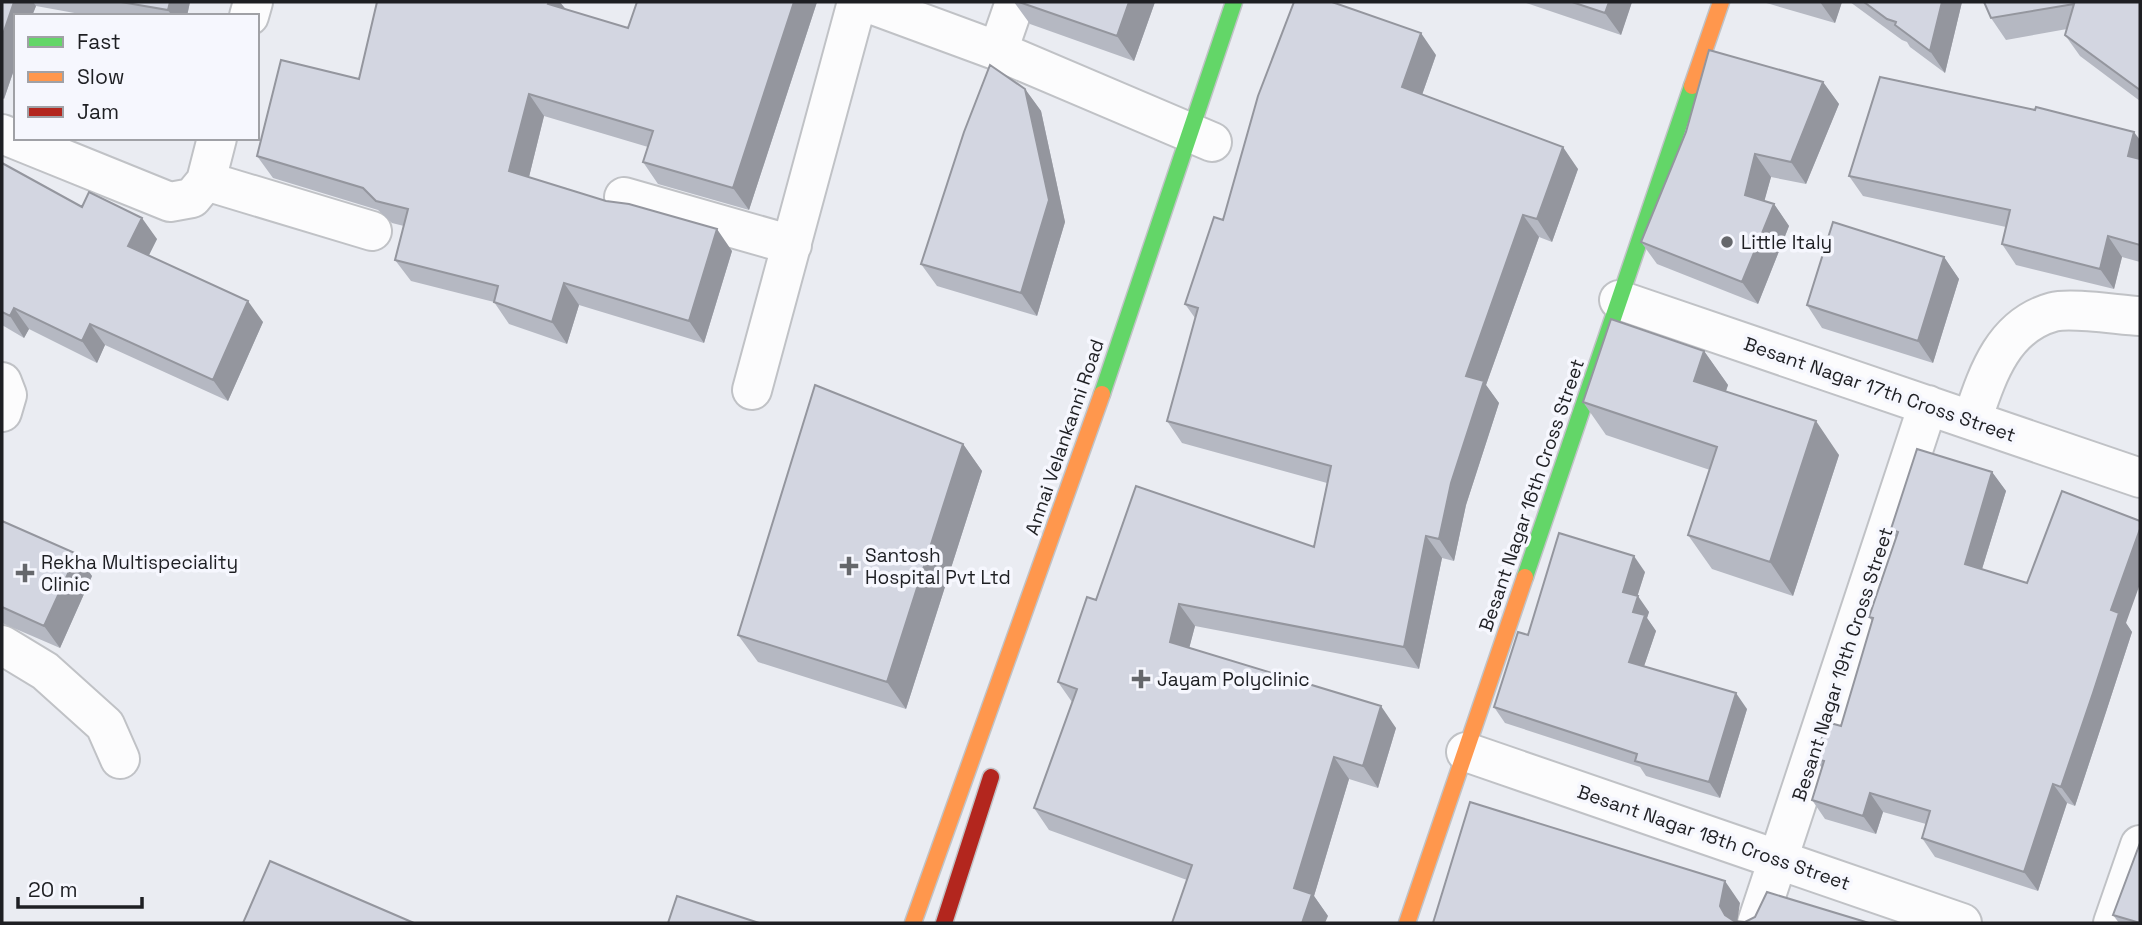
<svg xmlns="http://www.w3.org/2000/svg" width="2142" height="925" font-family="'Space Grotesk',sans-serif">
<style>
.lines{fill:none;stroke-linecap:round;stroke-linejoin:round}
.street-casing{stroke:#c0c2c6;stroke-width:42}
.fast-casing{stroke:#c0c2c6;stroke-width:19}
.slow-casing{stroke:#c0c2c6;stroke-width:19}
.jam-casing{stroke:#c0c2c6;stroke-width:19}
.street{stroke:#fcfcfd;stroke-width:38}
.fast{stroke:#63d668;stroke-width:16}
.slow{stroke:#ff974d;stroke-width:16}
.jam{stroke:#b3261e;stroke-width:16}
.wall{fill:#b5b8c2}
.shaded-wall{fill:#94969e}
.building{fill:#d3d6e1;stroke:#94969e;stroke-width:2}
.poi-dot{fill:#65676b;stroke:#f6f7fe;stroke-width:2.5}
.labels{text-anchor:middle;stroke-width:7;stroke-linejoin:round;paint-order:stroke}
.poi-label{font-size:19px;fill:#1e1f23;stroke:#f6f7fe;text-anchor:start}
.street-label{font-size:19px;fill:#1e1f23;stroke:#f6f7fe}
</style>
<rect width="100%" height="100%" fill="#eaecf2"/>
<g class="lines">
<defs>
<path id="street" d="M865,2L998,51L1212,142
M249,16L253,2
M998,51L1015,2
M2,134L170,202L192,198L206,181L217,138
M206,181L372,231
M624,197L792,245
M1619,300L2140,478
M2,382L7,395L2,412
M752,390L857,2
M1972,420C1987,376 2002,326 2053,312C2071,307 2119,315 2140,316
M2,645L45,671L105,725L120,759
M1466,752L1962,923
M1757,923L1928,405
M2113,923L2140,845"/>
<path id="fast" d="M1102,394L1234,2
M1525,577L1692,86"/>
<path id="slow" d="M1692,86L1721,2
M913,923L1102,394
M1407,923L1525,577"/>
<path id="jam" d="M944,923L991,777"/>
</defs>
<!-- street casing -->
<use href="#street" class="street-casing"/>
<!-- fast casing -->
<use href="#fast" class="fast-casing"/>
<!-- slow casing -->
<use href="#slow" class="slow-casing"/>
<!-- jam casing -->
<use href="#jam" class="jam-casing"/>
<!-- street -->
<use href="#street" class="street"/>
<!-- fast -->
<use href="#fast" class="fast"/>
<!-- slow -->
<use href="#slow" class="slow"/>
<!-- jam -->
<use href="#jam" class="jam"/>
</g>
<!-- wall -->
<path class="wall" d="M2,2H190L187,16H91L36,6L32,16H16V64L4,99L2,98Z
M637,2H817L749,210L658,184L643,162L648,147L544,116L529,177L732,251L704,343L579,305L567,344L509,324L494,302L411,281L395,260L404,226L392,223L378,210L273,178L257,156L359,79L566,10L628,28Z
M1014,2H1155L1134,61L1030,24Z
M1523,2H1632L1621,35Z
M1763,2H1842L1835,23Z
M1850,2H1962L1945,73L1910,47L1907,42L1902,40Z
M1984,2H2140V101L2080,56L2065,35L2067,29L2006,40L1991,18Z
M1436,55L1422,95L1578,169L1552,242L1539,237L1486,385L1499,403L1466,505L1454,561L1442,558L1419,669L1195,626L1189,648L1396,728L1378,788L1349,779L1314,896L1328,916L1187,880L1049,830L1034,808L1072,702L1058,682L1096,600L1314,547L1327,483L1182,443L1167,421L1195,318L1185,304L1223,220Z
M1823,82L1839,104L1806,184L1771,177L1764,201L1774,204L1789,226L1758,304L1657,264L1641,242Z
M1025,89L1041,111L1065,222L1037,316L937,286L921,264Z
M2140,140V262L2122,257L2114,289L2016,265L2002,244L2006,227L1863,196L1849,176Z
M2,163L82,207L157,239L149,255L263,322L228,401L105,345L97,363L29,329L24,338L2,325Z
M1944,257L1959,279L1933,363L1822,328L1807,305Z
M1704,351L1728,385L1726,391L1839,455L1793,596L1712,569L1688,535L1710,470L1606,435L1583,402Z
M963,444L982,471L906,709L758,662L738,635Z
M1992,472L2006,491L1982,569L2126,623L2132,632L2106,712L2075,806L2067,803L2038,891L1935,857L1922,838L1926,824L1883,812L1876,834L1825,819L1812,800L1822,768L1815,759L1841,726L1872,621L1869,617L1896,538L1891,529Z
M2,521L92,576L60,648L2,623Z
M1645,572L1637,596L1649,612L1647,618L1656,631L1644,666L1747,709L1720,798L1646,776L1640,767L1505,723L1494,707L1528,635Z
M2113,915L2140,923H2119Z"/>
<!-- shaded-wall -->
<path class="shaded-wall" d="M14,2H33L36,6L32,16H16V64L4,99L2,96V37Z
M170,2H190L187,16H172L168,10Z
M549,2H560L568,12L548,4Z
M794,2H817L749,210L733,188Z
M1129,2H1155L1134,61L1117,36Z
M1609,2H1632L1621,35L1605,13Z
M1820,2H1842L1835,23Z
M1942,2H1962L1945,73L1930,51Z
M1421,33L1436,55L1417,109L1402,87Z
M1823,82L1839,104L1806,184L1791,162Z
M1025,89L1041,111L1065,222L1037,316L1021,293Z
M529,94L544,116L525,193L509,171Z
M2134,132L2140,140V173L2128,156Z
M1563,147L1578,169L1552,242L1537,219Z
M1755,154L1771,177L1760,217L1745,195Z
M1774,204L1789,226L1758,304L1742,282Z
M1523,215L1539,237L1486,385L1499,403L1466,505L1454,561L1439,539L1466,376Z
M142,218L157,239L143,267L128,246Z
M717,229L732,251L704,343L689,321Z
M2108,236L2122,257L2114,289L2100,269Z
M1944,257L1959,279L1933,363L1918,341Z
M564,283L579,305L567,344L552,322Z
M248,301L263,322L228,401L213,380Z
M14,308L29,329L24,338L10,316Z
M90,324L105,345L97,363L82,341Z
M1704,351L1728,385L1718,414L1694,381Z
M1816,421L1839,455L1793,596L1770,562Z
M963,444L982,471L906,709L887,682Z
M1992,472L2006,491L1978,582L1965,564Z
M2140,529V584L2126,623L2132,632L2106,712L2075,806L2061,787L2111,610Z
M1426,536L1442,558L1419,669L1404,647Z
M77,554L92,576L60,648L44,626Z
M1634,556L1645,572L1634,607L1623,592Z
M1638,596L1649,612L1647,618L1656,631L1640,678L1629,662L1633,612Z
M1179,604L1195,626L1185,664L1170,642Z
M1736,693L1747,709L1720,798L1709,782Z
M1381,706L1396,728L1378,788L1363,766Z
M1334,757L1349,779L1314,896L1328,916L1325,923H1302L1294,888Z
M2053,784L2067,803L2038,891L2024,872Z
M1870,793L1883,812L1876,834L1863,816Z
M1725,881L1740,903L1737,923L1725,915L1720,906Z"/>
<!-- building -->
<path class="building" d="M2,2H14L2,37Z
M121,2H170L168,10Z
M377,2H549L548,4L628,28L637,2H794L733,188L643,162L653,131L529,94L509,171L606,201L629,204L717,229L689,321L564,283L552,322L494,302L498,286L395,260L408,209L376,201L363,188L257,156L281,60L359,79Z
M1019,2H1129L1117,36Z
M1294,2H1332L1421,33L1402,87L1563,147L1537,219L1523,215L1466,376L1484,381L1451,483L1439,539L1426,536L1404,647L1179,604L1170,642L1381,706L1363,766L1334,757L1294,888L1312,894L1302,923H1172L1192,865L1034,808L1077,689L1058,682L1087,597L1096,600L1136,486L1314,547L1331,466L1167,421L1198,308L1185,304L1214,217L1223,220L1258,96Z
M1572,2H1609L1605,13Z
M1864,2H1942L1930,51L1895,25L1896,22L1887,19Z
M1984,2H2140V90L2065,35L2074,4L1991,18Z
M1709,50L1823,82L1791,162L1755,154L1745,195L1774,204L1742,282L1641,242L1686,132Z
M990,65L1025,89L1049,200L1021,293L921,264L964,132Z
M1880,77L2035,110L2036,107L2134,132L2128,156L2140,159V245L2108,236L2100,269L2002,244L2010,210L1849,176Z
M2,163L82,207L89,192L142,218L128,246L248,301L213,380L90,324L82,341L14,308L10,316L2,312Z
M1833,222L1944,257L1918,341L1807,305Z
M1611,319L1704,351L1694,381L1816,421L1770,562L1688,535L1717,447L1583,402Z
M815,385L963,444L887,682L738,635Z
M1917,449L1992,472L1965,564L2027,583L2062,491L2140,521V529L2111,610L2119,613L2093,693L2061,787L2053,784L2024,872L1922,838L1930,811L1870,793L1863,816L1812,800L1824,761L1815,759L1827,722L1841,726L1873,618L1869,617L1898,532L1891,529Z
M2,521L77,554L44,626L2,607Z
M1559,533L1634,556L1623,592L1638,596L1633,612L1645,615L1629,662L1736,693L1709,782L1635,761L1637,754L1494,707L1518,632L1528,635Z
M1470,802L1725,881L1720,906L1725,915L1734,921L1745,922L1755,917L1767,892L1869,923H1433Z
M2140,843V923L2113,915Z
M270,861L414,923H243Z
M677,896L759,923H668Z"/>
<!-- markers -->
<g class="poi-dot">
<circle cx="1727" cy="242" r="7"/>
<path d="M845.5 555.5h7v7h7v7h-7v7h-7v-7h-7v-7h7z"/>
<path d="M21.5 562.5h7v7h7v7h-7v7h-7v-7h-7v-7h7z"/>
<path d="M1137.5 668.5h7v7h7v7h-7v7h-7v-7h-7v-7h7z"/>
</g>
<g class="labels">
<!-- poi labels -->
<g class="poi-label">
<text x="1741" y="249">Little Italy</text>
<text x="865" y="562">Santosh<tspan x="865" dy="22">Hospital Pvt Ltd</tspan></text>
<text x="41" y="569">Rekha Multispeciality<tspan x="41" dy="22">Clinic</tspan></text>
<text x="1157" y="686">Jayam Polyclinic</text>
</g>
<!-- street labels -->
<g class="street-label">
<text transform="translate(1880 389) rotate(19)" y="7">Besant Nagar 17th Cross Street</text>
<text transform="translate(1064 437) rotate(-71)" y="7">Annai Velankanni Road</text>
<text transform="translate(1531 495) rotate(-71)" y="7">Besant Nagar 16th Cross Street</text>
<text transform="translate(1842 664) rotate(-72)" y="7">Besant Nagar 19th Cross Street</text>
<text transform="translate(1714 837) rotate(19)" y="7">Besant Nagar 18th Cross Street</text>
</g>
</g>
<!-- border -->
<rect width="2142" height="925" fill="none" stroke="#1e1f23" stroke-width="7"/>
<!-- legend -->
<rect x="14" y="14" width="245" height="126" fill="#f6f7fe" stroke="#a0a1a6" stroke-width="2"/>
<rect x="28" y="37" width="35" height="10" fill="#63d668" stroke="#a0a1a6" stroke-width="2"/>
<text x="77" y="49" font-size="21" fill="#1e1f23">Fast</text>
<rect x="28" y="72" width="35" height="10" fill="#ff974d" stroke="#a0a1a6" stroke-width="2"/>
<text x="77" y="84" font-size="21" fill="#1e1f23">Slow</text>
<rect x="28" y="107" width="35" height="10" fill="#b3261e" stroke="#a0a1a6" stroke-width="2"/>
<text x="77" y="119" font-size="21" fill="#1e1f23">Jam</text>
<!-- scale -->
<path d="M18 897v10h124v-10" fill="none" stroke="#1e1f23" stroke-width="3.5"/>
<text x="28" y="897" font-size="21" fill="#1e1f23" stroke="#f6f7fe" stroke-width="5" paint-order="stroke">20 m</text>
</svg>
